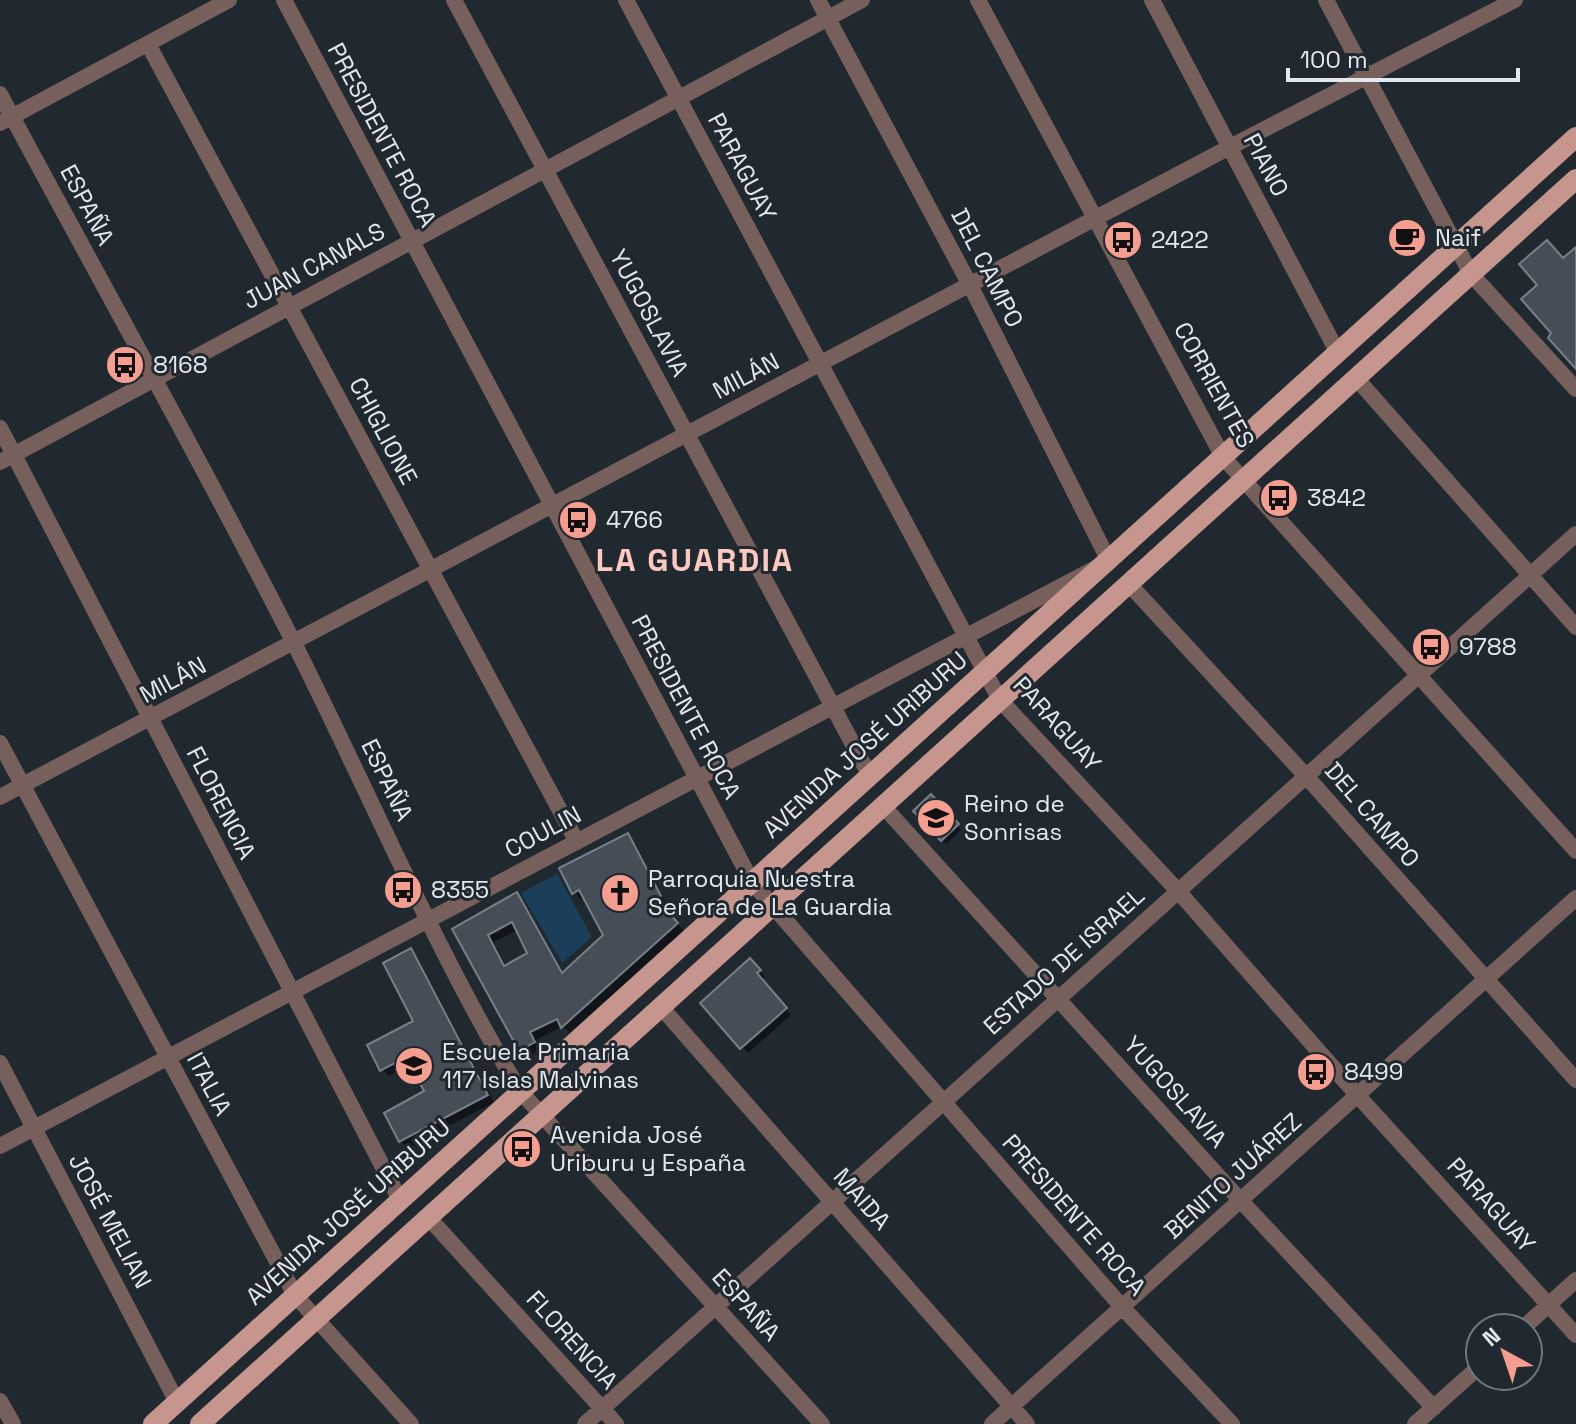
<svg xmlns="http://www.w3.org/2000/svg" width="1576" height="1424" font-family="'Space Grotesk',sans-serif">
<style>
.green{fill:#1b3e5a}
.shadow{fill:#0007;fill-rule:evenodd}
.building{fill:#454e56;stroke:#768089;stroke-width:2;fill-rule:evenodd}
.lines{fill:none;stroke-linecap:round;stroke-linejoin:round}
.street{stroke:#775f5b;stroke-width:16}
.primary{stroke:#c6968e;stroke-width:20}
.labels{text-anchor:middle;stroke-width:6;stroke-linejoin:round;paint-order:stroke}
.street-label{font-size:24px;fill:#e3e9ee;stroke:#212930}
.poi-label{font-size:24px;fill:#e3e9ee;stroke:#212930;text-anchor:start}
.district-label{font-size:32px;font-weight:bold;letter-spacing:2px;fill:#fcc9c0;stroke:#212930}
</style>
<rect width="100%" height="100%" fill="#212930"/>
<!-- green -->
<path class="green" d="M557,874L592,937L562,963L521,893Z"/>
<!-- shadow -->
<path class="shadow" d="M931,797L961,830L946,844L915,811Z
M628,835L635,843L666,903L661,906L684,931L570,1033L563,1026L536,1040L541,1049L528,1057L521,1050L455,930L517,895L524,902L564,974L606,936L586,897L581,900L574,892ZM518,930L530,954L506,967L494,942Z
M410,950L417,957L494,1102L408,1148L401,1141L387,1114L427,1092L412,1064L389,1076L382,1070L416,1022Z
M750,961L765,977L761,980L791,1015L748,1053L702,1003Z"/>
<!-- building -->
<path class="building" d="M1547,240L1563,258L1576,247V369L1548,338L1551,333L1521,299L1537,285L1519,264Z
M931,794L959,824L941,841L913,811Z
M628,833L661,896L656,898L678,923L561,1028L557,1019L530,1032L535,1042L519,1051L452,929L517,892L562,973L603,935L579,890L572,894L559,868ZM512,922L527,953L504,966L488,935Z
M411,948L488,1095L399,1142L384,1113L424,1091L406,1057L380,1071L367,1045L413,1021L383,963Z
M750,958L761,970L757,973L787,1008L740,1049L700,1003Z"/>
<g class="lines">
<!-- street -->
<path class="street" d="M284,0L752,882L1122,1307L1232,1424
M454,0L870,776
M626,0L1000,700L1178,891L1358,1096L1576,1335
M978,0L1223,457L1576,851
M1152,0L1338,353
M1326,0L1471,274L1576,389
M148,44L577,842
M0,94C98,277 200,458 294,643C369,792 434,948 520,1091L822,1424
M0,123L229,0
M1356,378L1576,627
M0,428L400,1200
M0,462L862,0
M1129,584L1306,776L1576,1080
M0,743L295,1295L411,1424
M0,797L1230,147L1515,0
M884,807L1241,1201L1434,1408
M661,1007L1027,1424
M0,1063L177,1402
M0,1146L1109,561L970,285L818,0
M428,1217L616,1424
M1523,1328L1576,1280
M0,1401L13,1424
M585,1424L1576,534
M992,1424L1576,898
M1415,1424L1480,1366"/>
<!-- primary -->
<path class="primary" d="M153,1424L1576,137
M200,1424L1576,179"/>
</g>
<!-- icons -->
<defs>
<symbol id="cafe-disc" viewBox="-11 -11 22 22"><circle r="9.5" fill="#f59d8f" stroke="#212930"/><path d="M-5.5-4.5H6V0H3Q3 3.5 0 3.5H-2.5Q-5.5 3.5-5.5 0ZM3-3.2v2h1.7v-2ZM-6 4.5H4V6H-6Z" fill="#111"/></symbol>
<symbol id="bus-disc" viewBox="-11 -11 22 22"><circle r="9.5" fill="#f59d8f" stroke="#212930"/><path d="M-5-6H5V4H4V6H2V4H-2V6H-4V4H-5ZM-3.5-4V0h7V-4ZM-3.5 1.2v1.5H-2V1.2ZM2 1.2v1.5H3.5V1.2Z" fill="#111"/></symbol>
<symbol id="school-disc" viewBox="-11 -11 22 22"><circle r="9.5" fill="#f59d8f" stroke="#212930"/><path d="M0-5L7-2L0 1L-7-2ZM-4 1L0 2.5L4 1V4Q0 6-4 4Z" fill="#111"/></symbol>
<symbol id="church-disc" viewBox="-11 -11 22 22"><circle r="9.5" fill="#f59d8f" stroke="#212930"/><path d="M-1.2-6h2.4v3.5h3.3v2.4h-3.3V6h-2.4V-.1h-3.3v-2.4h3.3Z" fill="#111"/></symbol>
</defs>
<g fill-rule="evenodd">
<use href="#cafe-disc" x="1385" y="216" width="44" height="44"/>
<use href="#bus-disc" x="1101" y="218" width="44" height="44"/>
<use href="#bus-disc" x="103" y="343" width="44" height="44"/>
<use href="#bus-disc" x="1257" y="476" width="44" height="44"/>
<use href="#bus-disc" x="556" y="498" width="44" height="44"/>
<use href="#bus-disc" x="1409" y="625" width="44" height="44"/>
<use href="#school-disc" x="914" y="796" width="44" height="44"/>
<use href="#bus-disc" x="381" y="868" width="44" height="44"/>
<use href="#church-disc" x="598" y="871" width="44" height="44"/>
<use href="#school-disc" x="392" y="1044" width="44" height="44"/>
<use href="#bus-disc" x="1294" y="1050" width="44" height="44"/>
<use href="#bus-disc" x="500" y="1127" width="44" height="44"/>
</g>
<g class="labels">
<!-- street labels -->
<g class="street-label">
<text transform="translate(382 135) rotate(62)" y="8">PRESIDENTE ROCA</text>
<text transform="translate(1266 165) rotate(62)" y="8">PIANO</text>
<text transform="translate(742 167) rotate(62)" y="8">PARAGUAY</text>
<text transform="translate(87 205) rotate(62)" y="8">ESPAÑA</text>
<text transform="translate(314 266) rotate(-28)" y="8">JUAN CANALS</text>
<text transform="translate(987 268) rotate(63)" y="8">DEL CAMPO</text>
<text transform="translate(649 313) rotate(62)" y="8">YUGOSLAVIA</text>
<text transform="translate(746 376) rotate(-28)" y="8">MILÁN</text>
<text transform="translate(1214 385) rotate(61)" y="8">CORRIENTES</text>
<text transform="translate(383 431) rotate(62)" y="8">CHIGLIONE</text>
<text transform="translate(173 680) rotate(-28)" y="8">MILÁN</text>
<text transform="translate(686 707) rotate(62)" y="8">PRESIDENTE ROCA</text>
<text transform="translate(1057 724) rotate(48)" y="8">PARAGUAY</text>
<text transform="translate(865 745) rotate(-42)" y="8">AVENIDA JOSÉ URIBURU</text>
<text transform="translate(387 780) rotate(64)" y="8">ESPAÑA</text>
<text transform="translate(221 803) rotate(63)" y="8">FLORENCIA</text>
<text transform="translate(1372 815) rotate(49)" y="8">DEL CAMPO</text>
<text transform="translate(543 832) rotate(-28)" y="8">COULIN</text>
<text transform="translate(1064 961) rotate(-42)" y="8">ESTADO DE ISRAEL</text>
<text transform="translate(209 1084) rotate(62)" y="8">ITALIA</text>
<text transform="translate(1175 1092) rotate(48)" y="8">YUGOSLAVIA</text>
<text transform="translate(1233 1176) rotate(-42)" y="8">BENITO JUÁREZ</text>
<text transform="translate(862 1199) rotate(49)" y="8">MAIDA</text>
<text transform="translate(1491 1205) rotate(48)" y="8">PARAGUAY</text>
<text transform="translate(348 1212) rotate(-42)" y="8">AVENIDA JOSÉ URIBURU</text>
<text transform="translate(1074 1215) rotate(49)" y="8">PRESIDENTE ROCA</text>
<text transform="translate(110 1221) rotate(62)" y="8">JOSÉ MELIAN</text>
<text transform="translate(746 1305) rotate(48)" y="8">ESPAÑA</text>
<text transform="translate(572 1340) rotate(48)" y="8">FLORENCIA</text>
</g>
<!-- poi labels -->
<g class="poi-label">
<text x="1435" y="246">Naif</text>
<text x="1151" y="248">2422</text>
<text x="153" y="373">8168</text>
<text x="1307" y="506">3842</text>
<text x="606" y="528">4766</text>
<text x="1459" y="655">9788</text>
<text x="964" y="812">Reino de<tspan x="964" dy="28">Sonrisas</tspan></text>
<text x="648" y="887">Parroquia Nuestra<tspan x="648" dy="28">Señora de La Guardia</tspan></text>
<text x="431" y="898">8355</text>
<text x="442" y="1060">Escuela Primaria<tspan x="442" dy="28">117 Islas Malvinas</tspan></text>
<text x="1344" y="1080">8499</text>
<text x="550" y="1143">Avenida José<tspan x="550" dy="28">Uriburu y España</tspan></text>
</g>
<!-- district labels -->
<g class="district-label">
<text x="695" y="571">LA GUARDIA</text>
</g>
</g>
<!-- north arrow -->
<g transform="translate(1504 1352) rotate(320)"><circle r="38" fill="#212930" stroke="#6f767c" stroke-width="2"/>
<path d="M0-6L14 30L0 20L-14 30Z" fill="#f59d8f"/>
<text y="-12" font-size="22" font-weight="bold" text-anchor="middle" fill="#e3e9ee">N</text>
</g>
<!-- scale -->
<path d="M1288 68v12h230v-12" fill="none" stroke="#e3e9ee" stroke-width="4"/>
<text x="1300" y="68" font-size="24" fill="#e3e9ee" stroke="#212930" stroke-width="6" paint-order="stroke">100 m</text>
</svg>
